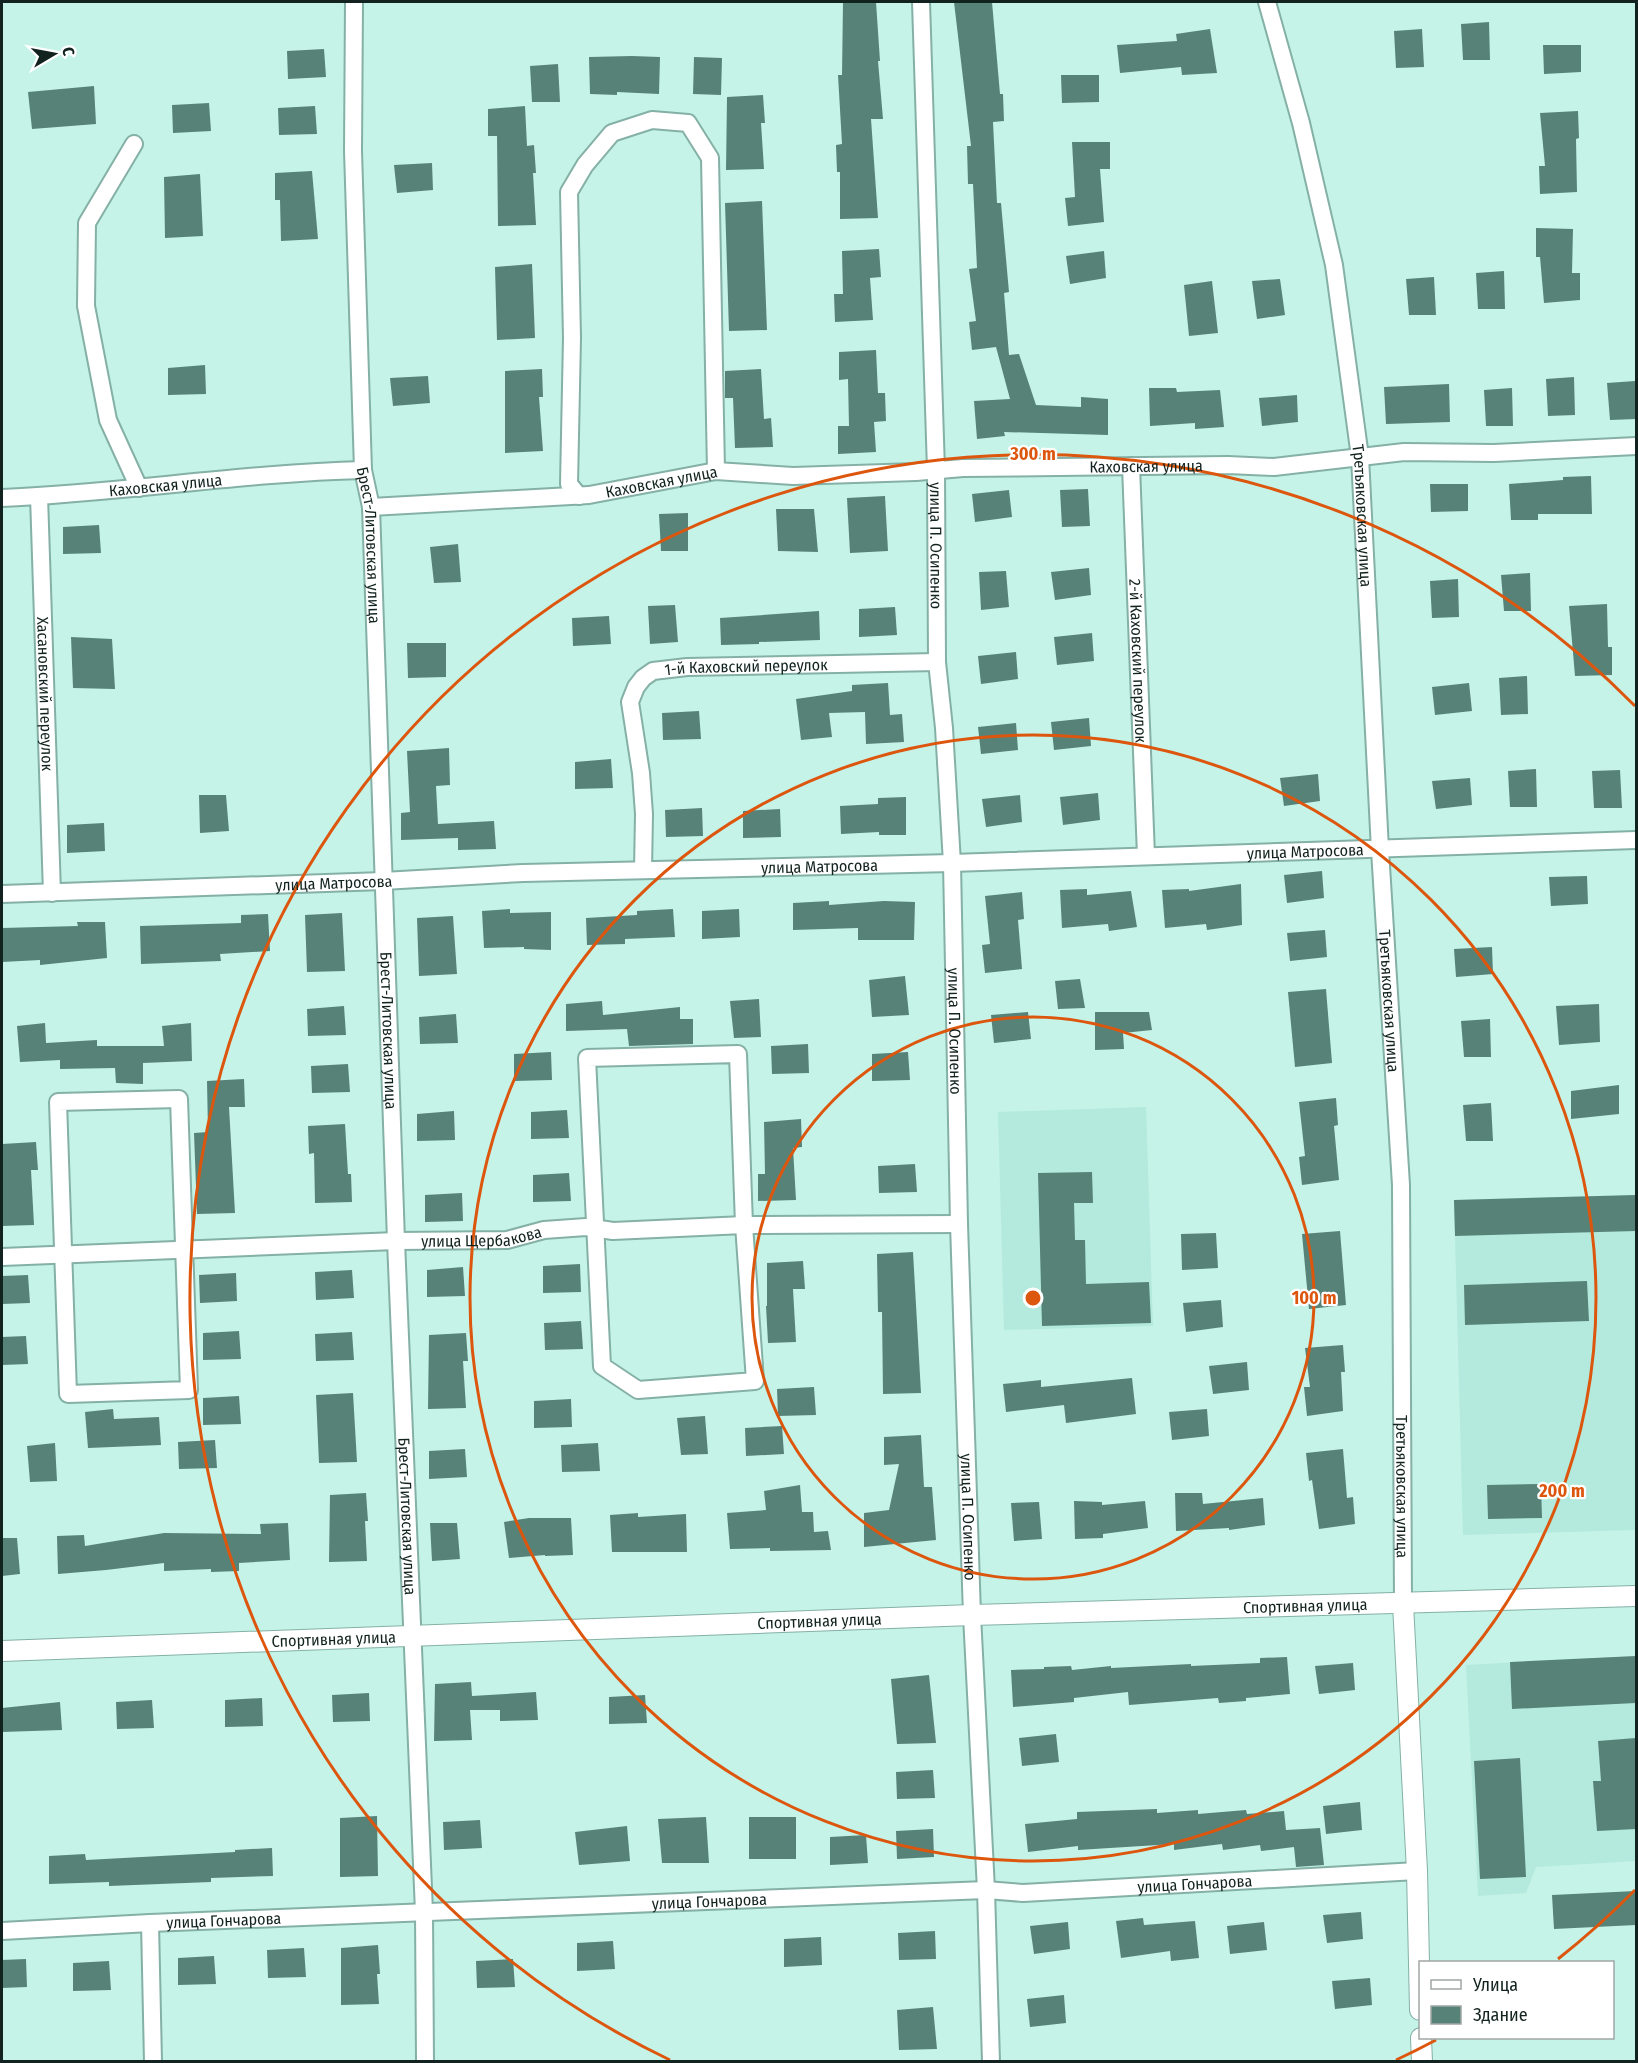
<svg xmlns="http://www.w3.org/2000/svg" width="1638" height="2063" font-family="'Fira Sans Condensed',sans-serif">
<style>
.built{fill:#b3eadd}
.building{fill:#578278}
.lines{fill:none;stroke-linecap:round;stroke-linejoin:round}
.minor-casing{stroke:#84b0a5;stroke-width:20}
.tertiary-casing{stroke:#84b0a5;stroke-width:22}
.minor{stroke:#fff;stroke-width:16}
.tertiary{stroke:#fff;stroke-width:20}
.ring{fill:none;stroke:#dd560d;stroke-width:3}
.labels{text-anchor:middle;stroke-width:4.5;stroke-linejoin:round;paint-order:stroke}
.street-label{font-size:16px;fill:#12231f;stroke:#fff}
.centre{fill:#dd560d;stroke:#fff;stroke-width:3}
.ring-label{font-size:18px;text-anchor:middle;font-weight:bold;fill:#dd560d;stroke:#fff;stroke-width:4.5;stroke-linejoin:round;paint-order:stroke}
</style>
<rect width="100%" height="100%" fill="#c6f3e8"/>
<!-- built -->
<path class="built" d="M1146,1107L1153,1326L1004,1330L998,1112Z
M1636,1195V1530L1463,1535L1454,1200Z
M1636,1656V1861L1536,1867L1526,1893L1478,1896L1466,1665Z"/>
<!-- building -->
<path class="building" d="M843,2H876L880,61H878L883,119H871L878,218L840,219V172H837L836,145L842,144L838,75H842Z
M954,2H992L1000,94H1003L1004,121L993,122L997,203H1001L1009,292L1004,293L1009,355L1019,354L1036,405L1081,407V397L1108,399V435L1004,432L1005,436L977,439L974,401L1010,399L996,347L972,350L969,322L976,321L969,269L977,268L973,184H968L967,146H971Z
M1489,22L1490,60H1463L1461,24Z
M1210,29L1217,73L1182,75L1181,67L1120,73L1117,45L1177,41L1176,34Z
M1422,29L1424,67L1396,68L1394,31Z
M1543,45H1581V72L1544,74Z
M324,49L326,77L288,79L287,51Z
M632,56L660,57L659,94L617,92V95L590,94L589,57Z
M694,57L722,58L721,95L693,94Z
M558,64L560,102H532L530,66Z
M1061,75H1099V102L1062,103Z
M94,86L96,124L32,129L28,92Z
M763,95L765,123H761L764,169L726,170L727,97Z
M209,103L211,131L173,133L172,105Z
M315,106L317,134L279,135L278,108Z
M525,106L527,146L534,145L536,173H533L536,225L498,226L497,136H488V109Z
M1578,111L1579,138L1576,139L1577,192L1540,194L1539,166H1545L1540,113Z
M1072,142H1110V169H1100L1104,222L1068,226L1065,198L1075,197Z
M432,163L433,190L397,193L394,165Z
M312,171L318,239L281,241L280,200H275V173Z
M200,174L203,236L165,238L164,177Z
M762,201L767,330L729,331L725,203Z
M1536,228L1573,229L1572,273H1580V300L1544,303L1540,257H1536Z
M879,249L881,277L870,278L873,320L835,322L834,294H843L842,251Z
M1104,251L1106,278L1070,284L1066,256Z
M532,264L535,338L497,340L495,267Z
M1504,271L1505,309H1478L1476,273Z
M1434,277L1436,315H1409L1406,279Z
M1280,279L1285,315L1257,319L1252,281Z
M1212,281L1218,333L1189,336L1184,285Z
M876,350L878,393H885L886,421L874,422L876,452L838,454V426H849L848,379L839,380V352Z
M205,365L206,394L168,395V368Z
M542,369L543,397H539L543,451L505,453V371Z
M761,369L764,419L771,418L773,447L735,448L733,398H725V371Z
M428,376L430,403L393,406L390,378Z
M1574,377L1575,415L1548,416L1546,379Z
M1635,381L1636,419L1610,420L1607,383Z
M1449,384L1450,422L1386,424L1384,387Z
M1149,388H1176L1177,392L1220,390L1224,427L1195,429V423L1150,426Z
M1512,388L1513,426H1486L1484,390Z
M1297,395L1298,422L1262,426L1259,398Z
M1591,476L1592,514H1538V520H1511L1509,484L1563,480V477Z
M1430,484H1468V511L1431,512Z
M1088,489L1090,526L1062,527L1060,490Z
M1009,490L1012,517L975,522L972,494Z
M885,496L888,551L850,553L847,498Z
M776,509H814L818,552L778,551Z
M688,513V551H661L659,514Z
M99,525L101,553L63,554V527Z
M458,544L461,582L434,583L430,547Z
M1089,568L1091,595L1055,600L1051,572Z
M1006,571L1009,607L981,610L979,572Z
M1530,573L1531,611H1504L1501,575Z
M1458,579L1459,617L1432,618L1430,581Z
M1607,604L1608,647H1612V675L1575,676L1569,606Z
M675,605L678,642L650,644L648,606Z
M895,607L897,635L859,637V609Z
M819,611L820,640L759,642V644L721,645L720,618Z
M609,616L611,644L573,646L572,618Z
M1092,633L1094,661L1057,665L1054,637Z
M71,637L112,639L115,689L73,688Z
M407,643H446V677L408,678Z
M1016,652L1018,679L981,684L978,656Z
M1527,676L1528,714L1501,715L1499,678Z
M888,683L890,715L902,714L904,742L866,744L865,712L829,713L832,737L801,740L796,699L852,691V685Z
M1469,683L1472,711L1435,715L1432,687Z
M699,711L701,739L663,740L662,713Z
M1089,718L1091,746L1054,750L1051,722Z
M1016,723L1018,750L981,754L978,727Z
M449,748L450,785L436,786L438,824L494,821L496,849L458,850V838L401,840V813L410,812L407,751Z
M611,759L613,788L575,789V762Z
M1536,769L1537,807H1510L1508,771Z
M1620,770L1622,808H1594L1592,771Z
M1318,774L1320,801L1284,806L1280,778Z
M1470,778L1472,805L1436,809L1432,781Z
M1098,793L1100,820L1063,825L1060,797Z
M199,795H226L229,831L200,833Z
M1020,795L1022,822L986,827L982,799Z
M906,797V835H879V832L841,834L840,806L878,804V798Z
M702,808L703,836L666,837L665,810Z
M780,809L781,837L743,838V811Z
M104,823L105,851L67,853V825Z
M1322,871L1324,898L1287,903L1284,875Z
M1587,876L1588,904L1551,906L1549,877Z
M1241,884L1242,925L1207,930L1206,924L1165,928L1162,890L1189,889V891Z
M1087,889V895L1131,891L1137,927L1109,931L1108,924L1062,928L1060,890Z
M1022,892L1024,919L1018,920L1022,969L985,973L982,945L990,944L985,896Z
M829,901V905L884,901L915,902L914,940H858V928L793,930V903Z
M510,909V913L551,912V950L524,949V947L484,948L482,911Z
M673,909L675,937L625,939V944L587,945L586,918L637,915V911Z
M739,909L740,937L702,939V911Z
M342,913L345,971L307,972L305,915Z
M268,914L270,951L220,954L221,961L141,964L140,926L241,923V915Z
M453,916L457,974L419,976L417,918Z
M77,922H105L107,958L40,965V960L2,962V928L78,926Z
M1325,930L1327,957L1290,961L1287,933Z
M1492,947L1493,974L1456,977L1454,949Z
M905,976L909,1015L872,1017L869,980Z
M1080,979L1085,1008L1058,1009L1055,981Z
M1326,989L1332,1063L1295,1067L1288,992Z
M759,999L761,1037L734,1038L730,1001Z
M602,1001L603,1015L680,1007V1019H693V1044L629,1046L627,1029L566,1031V1004Z
M1599,1004L1600,1042L1559,1045L1556,1006Z
M344,1006L346,1035L308,1036L307,1009Z
M1028,1012L1031,1039L994,1043L991,1015Z
M1095,1012H1149L1152,1030L1123,1033L1124,1049L1095,1050Z
M456,1014L458,1043L420,1044L419,1017Z
M1490,1019L1491,1057H1464L1461,1021Z
M45,1023L46,1043L97,1040V1046H164L162,1026L191,1023L192,1061L143,1063V1084L116,1083L115,1068L60,1069V1060L20,1062L17,1026Z
M808,1044L809,1073L772,1074L771,1046Z
M551,1052L552,1080L514,1081V1054Z
M908,1052L910,1080L872,1081V1054Z
M348,1064L350,1092L312,1093L311,1066Z
M244,1079L245,1107H229L235,1213L197,1214L194,1133L208,1132L207,1081Z
M1619,1085V1114L1571,1119V1091Z
M1336,1098L1338,1125L1334,1126L1339,1180L1302,1185L1299,1157L1305,1156L1299,1102Z
M1491,1103L1493,1141H1466L1463,1105Z
M567,1110L569,1138L531,1139V1112Z
M454,1111L455,1140L417,1141V1114Z
M801,1119L802,1147L793,1148L796,1200L758,1201V1174H765L764,1122Z
M345,1124L348,1174H351L352,1202L315,1203L314,1153L309,1154L308,1126Z
M36,1142L38,1170H31L34,1225L2,1226V1144Z
M915,1164L917,1192L879,1193L878,1166Z
M1092,1172L1093,1203H1074L1075,1240H1085L1086,1284L1149,1282L1151,1323L1042,1326L1038,1173Z
M569,1173L571,1201L533,1202V1175Z
M462,1193L463,1221L425,1222V1195Z
M1636,1195V1231L1455,1236L1454,1200Z
M1340,1231L1346,1305L1309,1309L1302,1234Z
M1216,1233L1218,1268L1182,1270L1181,1234Z
M913,1252L921,1393L883,1394L882,1312H878L877,1254Z
M803,1261L805,1289H793L796,1342L768,1343L766,1306H767V1263Z
M580,1264L581,1292L543,1293V1266Z
M463,1267L465,1296L427,1297V1270Z
M352,1270L354,1298L316,1300L315,1272Z
M236,1273L237,1301L200,1303L199,1275Z
M28,1275L30,1303L2,1304V1276Z
M1587,1281L1589,1321L1465,1325L1464,1285Z
M1221,1300L1223,1327L1186,1332L1183,1303Z
M581,1321L583,1349L545,1350L544,1323Z
M239,1331L241,1359L203,1360V1333Z
M352,1332L354,1360L316,1361L315,1334Z
M466,1333L468,1361H463L466,1408L428,1409L429,1335Z
M26,1336L28,1364L2,1365V1337Z
M1343,1345L1345,1372H1341L1343,1411L1307,1416L1304,1387H1310L1305,1348Z
M1247,1362L1249,1390L1213,1394L1209,1366Z
M1132,1378L1136,1414L1066,1423L1064,1405L1006,1412L1003,1384L1041,1380V1387Z
M814,1387L816,1415L778,1416L777,1389Z
M353,1393L357,1462L319,1463L316,1395Z
M239,1396L241,1424L203,1425V1398Z
M571,1399L572,1427L534,1428V1401Z
M113,1409L114,1419L159,1417L161,1445L88,1448L85,1412Z
M1207,1409L1209,1436L1172,1440L1169,1412Z
M705,1416L708,1454L681,1455L677,1418Z
M782,1426L784,1454L746,1456L745,1428Z
M921,1435L924,1487H932L936,1540L864,1547V1513L889,1510L899,1464L884,1465V1437Z
M215,1440L217,1468L179,1469L178,1442Z
M55,1443L57,1481L30,1482L27,1446Z
M598,1443L600,1471L562,1472L561,1445Z
M465,1449L467,1477L429,1479V1451Z
M1343,1449L1347,1498L1353,1497L1355,1524L1319,1529L1312,1480L1309,1481L1306,1453Z
M1541,1484L1542,1518L1488,1519L1487,1485Z
M800,1485L802,1512H813L814,1532L828,1531L831,1550L770,1551V1548L730,1549L727,1513L766,1510L764,1491Z
M366,1493L368,1521H365L367,1561L329,1562L330,1495Z
M1175,1493H1202L1203,1504L1263,1498L1265,1525L1229,1530V1528L1176,1531Z
M1074,1501L1102,1502V1505L1145,1501L1148,1528L1103,1534V1538L1075,1539Z
M1039,1502L1042,1539L1014,1541L1011,1503Z
M638,1513V1517L686,1514L687,1552H612L610,1515Z
M529,1518H571L573,1555L545,1556V1555L509,1558L504,1522Z
M288,1523L290,1560L239,1563V1571L211,1572V1569L164,1571V1563L106,1570L58,1574L57,1536L84,1535L85,1546L164,1533L261,1534L260,1524Z
M430,1523H457L460,1559L432,1561Z
M2,1538H17L20,1574L2,1576Z
M1636,1656V1703L1512,1709L1510,1662Z
M1287,1657L1290,1694L1246,1698V1701L1219,1703L1218,1698L1129,1705L1128,1692L1074,1698V1702L1013,1707L1011,1670L1044,1669V1667L1071,1666L1072,1670L1111,1666V1668L1191,1664V1666L1260,1663V1658Z
M1353,1663L1355,1690L1319,1694L1315,1666Z
M929,1675L936,1743L897,1744L891,1679Z
M471,1682L472,1696L536,1692L538,1720L500,1721V1710H470L472,1740L434,1741L435,1684Z
M369,1693L370,1721L333,1722L332,1695Z
M645,1695L647,1723L609,1724V1697Z
M262,1698L263,1726L225,1727V1700Z
M152,1700L154,1728L117,1729L116,1702Z
M60,1702L62,1730L2,1732V1708Z
M1056,1734L1059,1762L1022,1766L1019,1738Z
M1636,1738V1829L1597,1831L1593,1781H1601L1598,1741Z
M1520,1758L1526,1877L1480,1879L1474,1761Z
M933,1770L935,1798L897,1799L896,1772Z
M1360,1802L1362,1830L1326,1834L1323,1806Z
M1157,1809V1813L1198,1810V1814L1246,1810L1247,1814L1284,1811L1286,1830L1320,1828L1324,1865L1296,1867L1294,1847L1261,1851L1260,1845L1223,1850L1222,1844L1174,1850V1844L1078,1850V1846L1028,1852L1025,1824L1077,1819V1812Z
M377,1816L378,1876L340,1877V1818Z
M706,1817L709,1863H662L658,1819Z
M749,1817H796V1859H749Z
M480,1820L482,1848L444,1850L443,1822Z
M627,1826L630,1861L579,1865L575,1832Z
M933,1829L934,1857L897,1859L896,1831Z
M866,1835L868,1863L830,1865V1837Z
M272,1848L273,1876L211,1878V1882L109,1886V1882L49,1884V1856L85,1854L86,1860L235,1852V1850Z
M1636,1891V1925L1554,1929L1552,1895Z
M1361,1912L1363,1939L1327,1943L1323,1915Z
M1143,1918L1144,1925L1195,1921L1199,1958L1171,1961L1170,1951L1121,1958L1116,1921Z
M1068,1922L1070,1949L1034,1954L1030,1926Z
M1264,1922L1267,1950L1230,1954L1227,1926Z
M935,1931L936,1959L899,1960L898,1933Z
M821,1937L822,1965L784,1967V1939Z
M613,1941L615,1969L577,1971V1943Z
M378,1945L380,1974H377L379,2004L341,2005V1948Z
M304,1948L306,1977L268,1978L267,1950Z
M214,1956L216,1984L178,1985V1958Z
M26,1959L27,1987L2,1988V1960Z
M513,1959L515,1987L477,1988L476,1961Z
M109,1961L111,1990L73,1991V1963Z
M1370,1978L1372,2005L1335,2009L1332,1981Z
M1064,1995L1066,2023L1030,2027L1027,1999Z
M933,2007L937,2049L899,2050L897,2010Z"/>
<g class="lines">
<defs>
<g id="minor">
<path id="s1" d="M354,2L353,151L363,470L371,507L396,1241L424,1912L425,2062"/>
<path id="s2" d="M921,2L936,470L937,662L944,728L952,863L959,1224L972,1615L986,1890L991,2062"/>
<path id="s3" d="M1267,2L1301,123L1334,265L1360,457L1380,850L1401,1185L1403,1604"/>
<path d="M134,144L87,223L86,306L108,420L139,488"/>
<path id="s4" d="M1131,466L1146,856"/>
<path id="s5" d="M39,496L52,893"/>
<path d="M579,496L569,484L572,338L569,192L585,165L612,133L652,120L688,123L710,158L716,471"/>
<path id="s6" d="M2,498C122,493 243,473 363,470"/>
<path id="s7" d="M371,507L589,495L716,471L793,476L916,472L963,468L1228,465L1274,467L1404,452L1494,453L1636,446"/>
<path id="s8" d="M643,870L644,814L641,773L630,702L636,687L643,678L653,671L687,667L937,662"/>
<path id="s9" d="M2,894L383,881L523,873L952,863L1636,840"/>
<path d="M738,1054L744,1225L755,1381L638,1390L602,1366L587,1058Z"/>
<path d="M179,1099L189,1390L68,1394L58,1102Z"/>
<path id="s10" d="M2,1257L396,1241L507,1240L544,1230L586,1227L613,1231L744,1225L959,1224"/>
<path d="M150,1923L153,2062"/>
<path id="s11" d="M2,1931L150,1923L986,1890L1023,1893L1417,1871"/>
</g>
<g id="tertiary">
<path d="M1403,1604L1417,1871L1420,2010"/>
<path id="s12" d="M2,1651L972,1615L1636,1596"/>
<path d="M1421,2038L1422,2062"/>
</g>
</defs>
<!-- minor casing -->
<use href="#minor" class="minor-casing"/>
<!-- tertiary casing -->
<use href="#tertiary" class="tertiary-casing"/>
<!-- minor -->
<use href="#minor" class="minor"/>
<!-- tertiary -->
<use href="#tertiary" class="tertiary"/>
</g>
<!-- distance rings -->
<g class="ring">
<circle cx="1033" cy="1298" r="281"/>
<circle cx="1033" cy="1298" r="563"/>
<path d="M1635 1890A844 844 0 0 1 1558 1959M1436 2040A844 844 0 0 1 1396 2060M670 2060A844 844 0 1 1 1635 706"/>
</g>
<g class="labels">
<!-- street labels -->
<g class="street-label">
<text dy="6" stroke="none"><textPath href="#s7" startOffset="778">Каховская улица</textPath></text>
<text dy="6" stroke="none"><textPath href="#s7" startOffset="292">Каховская улица</textPath></text>
<text dy="6" stroke="none"><textPath href="#s6" startOffset="164">Каховская улица</textPath></text>
<text dy="6" stroke="none"><textPath href="#s3" startOffset="524">Третьяковская улица</textPath></text>
<text dy="6" stroke="none"><textPath href="#s1" startOffset="544">Брест-Литовская улица</textPath></text>
<text dy="6" stroke="none"><textPath href="#s2" startOffset="544">улица П. Осипенко</textPath></text>
<text dy="6" stroke="none"><textPath href="#s4" startOffset="195">2-й Каховский переулок</textPath></text>
<text dy="6" stroke="none"><textPath href="#s8" startOffset="302">1-й Каховский переулок</textPath></text>
<text dy="6" stroke="none"><textPath href="#s5" startOffset="198">Хасановский переулок</textPath></text>
<text dy="6" stroke="none"><textPath href="#s9" startOffset="1304">улица Матросова</textPath></text>
<text dy="6" stroke="none"><textPath href="#s9" startOffset="818">улица Матросова</textPath></text>
<text dy="6" stroke="none"><textPath href="#s9" startOffset="332">улица Матросова</textPath></text>
<text dy="6" stroke="none"><textPath href="#s3" startOffset="1010">Третьяковская улица</textPath></text>
<text dy="6" stroke="none"><textPath href="#s1" startOffset="1030">Брест-Литовская улица</textPath></text>
<text dy="6" stroke="none"><textPath href="#s2" startOffset="1030">улица П. Осипенко</textPath></text>
<text dy="6" stroke="none"><textPath href="#s10" startOffset="480">улица Щербакова</textPath></text>
<text dy="6" stroke="none"><textPath href="#s3" startOffset="1496">Третьяковская улица</textPath></text>
<text dy="6" stroke="none"><textPath href="#s1" startOffset="1516">Брест-Литовская улица</textPath></text>
<text dy="6" stroke="none"><textPath href="#s2" startOffset="1516">улица П. Осипенко</textPath></text>
<text dy="6" stroke="none"><textPath href="#s12" startOffset="1304">Спортивная улица</textPath></text>
<text dy="6" stroke="none"><textPath href="#s12" startOffset="818">Спортивная улица</textPath></text>
<text dy="6" stroke="none"><textPath href="#s12" startOffset="332">Спортивная улица</textPath></text>
<text dy="6" stroke="none"><textPath href="#s11" startOffset="1194">улица Гончарова</textPath></text>
<text dy="6" stroke="none"><textPath href="#s11" startOffset="708">улица Гончарова</textPath></text>
<text dy="6" stroke="none"><textPath href="#s11" startOffset="222">улица Гончарова</textPath></text>
</g>
</g>
<circle cx="1033" cy="1298" r="9" class="centre"/>
<g class="ring-label">
<text x="1033" y="460">300 m</text>
<text x="1314" y="1304">100 m</text>
<text x="1562" y="1497">200 m</text>
</g>
<!-- border -->
<rect width="1638" height="2063" fill="none" stroke="#12231f" stroke-width="6"/>
<!-- legend -->
<rect x="1419" y="1961" width="195" height="78" fill="#ffffff" stroke="#a0a7a5" stroke-width="1.5"/>
<rect x="1431" y="1980" width="30" height="9" fill="#ffffff" stroke="#a0a7a5" stroke-width="1.5"/>
<text x="1473" y="1991" font-size="18" fill="#12231f">Улица</text>
<rect x="1431" y="2006" width="30" height="18" fill="#578278" stroke="#a0a7a5" stroke-width="1.5"/>
<text x="1473" y="2021" font-size="18" fill="#12231f">Здание</text>
<!-- north arrow -->
<g transform="translate(54 54) rotate(80)" stroke="#ffffff" stroke-width="4.5" paint-order="stroke">
<path d="M0-4.5L10 22L0 15L-10 22Z" fill="#12231f"/>
<text y="-9" font-size="16" font-weight="bold" text-anchor="middle" fill="#12231f">С</text>
</g>
</svg>
